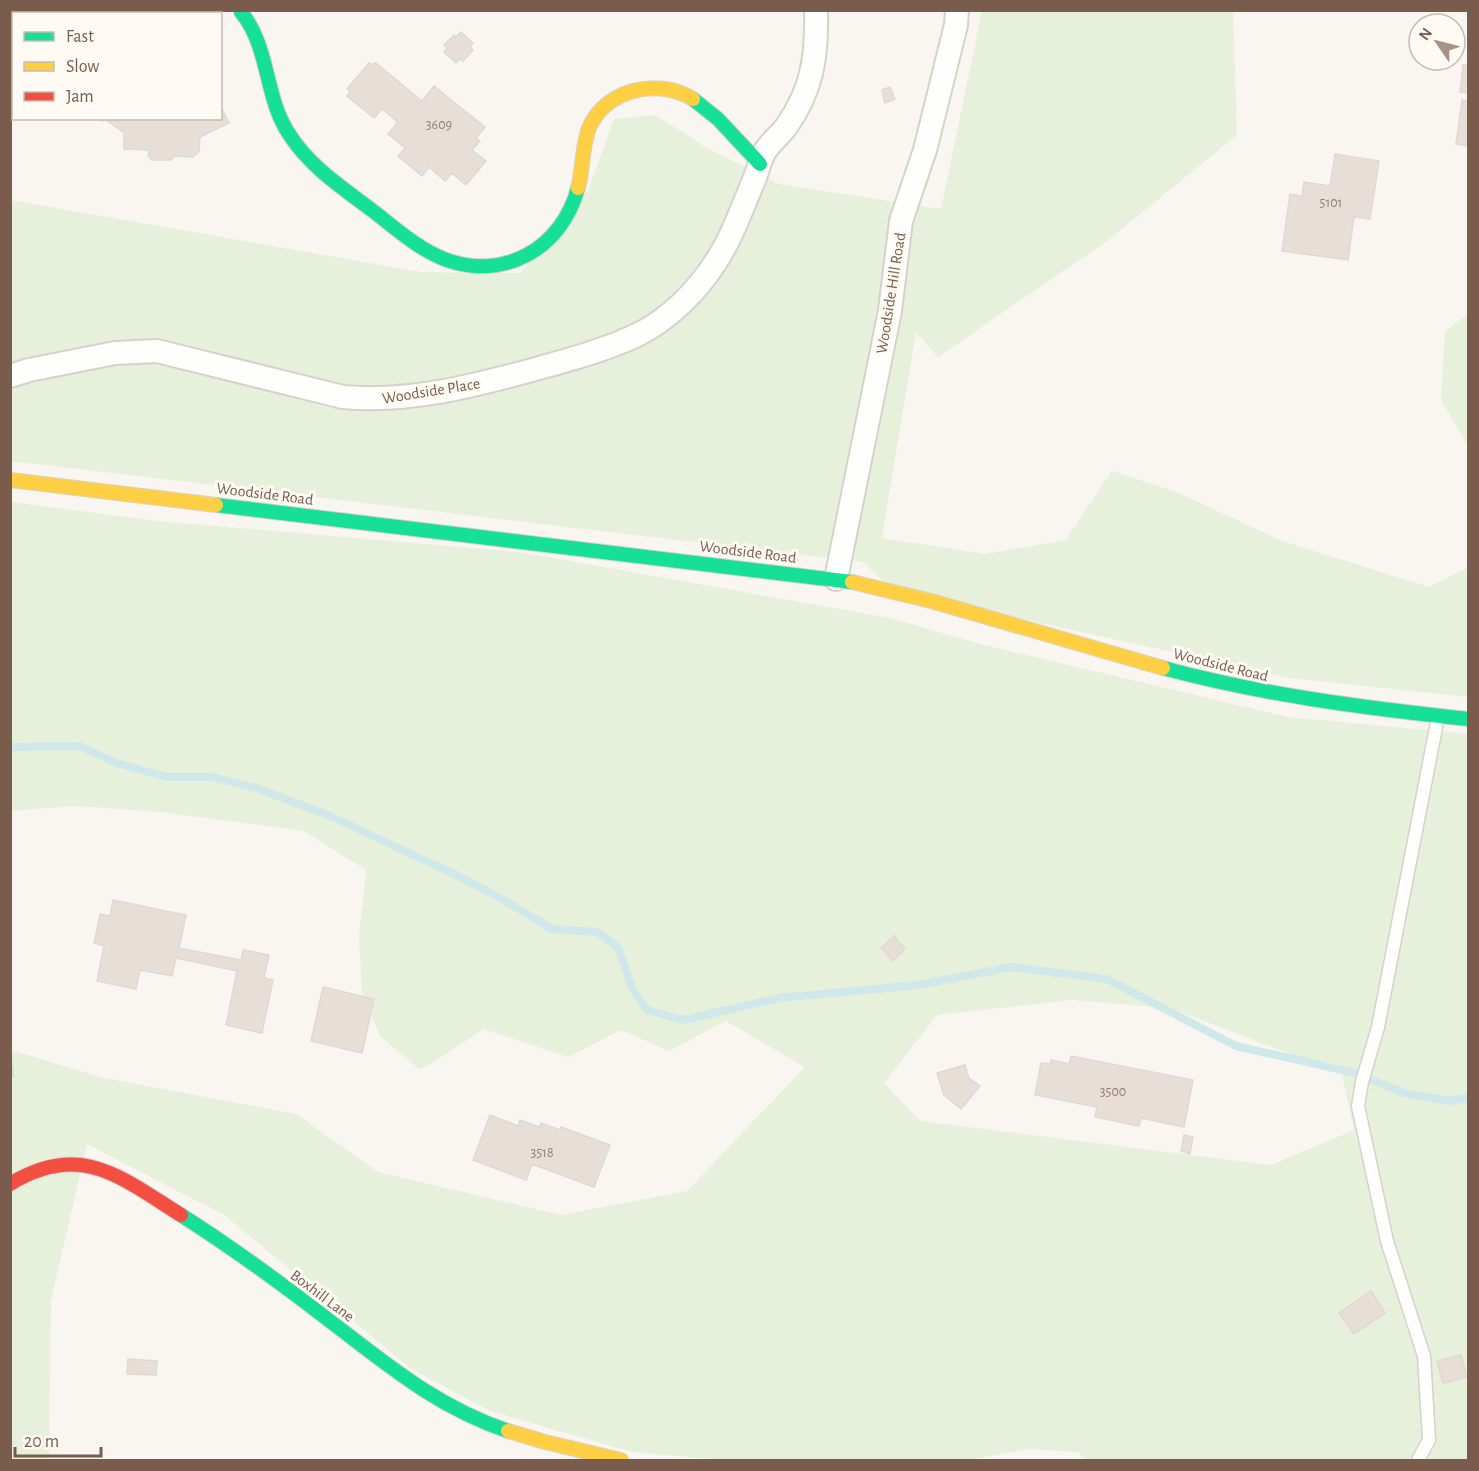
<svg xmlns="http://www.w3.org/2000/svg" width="1479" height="1471" font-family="'Alegreya Sans',sans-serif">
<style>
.green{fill:#e7f0db;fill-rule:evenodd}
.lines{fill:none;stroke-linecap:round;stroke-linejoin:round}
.stream{stroke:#d0e8ea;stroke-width:8}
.building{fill:#e6ded7;stroke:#e2d8d2;stroke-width:1.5}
.lane-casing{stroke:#d7d1cb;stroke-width:15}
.street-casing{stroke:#d7d1cb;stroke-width:26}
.fast-casing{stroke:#d9d2cb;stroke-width:16}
.slow-casing{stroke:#d9d2cb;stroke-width:16}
.jam-casing{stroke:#d9d2cb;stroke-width:16}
.lane{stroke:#fefefd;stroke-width:12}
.street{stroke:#fefefd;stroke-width:22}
.fast{stroke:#16e098;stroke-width:14}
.slow{stroke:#ffcf43;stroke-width:14}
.jam{stroke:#f24e42;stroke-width:14}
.labels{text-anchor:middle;stroke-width:6;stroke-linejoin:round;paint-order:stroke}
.number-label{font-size:14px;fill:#977e72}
.street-label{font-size:16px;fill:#7a5c4d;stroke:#fffaf3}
</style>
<rect width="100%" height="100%" fill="#f9f5f0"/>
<!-- green -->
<path class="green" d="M982,11H1233L1237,135L1107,241L938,357L916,332L882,538L985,554L1066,540L1112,471L1174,491L1282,541L1429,587L1468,567V697L1290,678L892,590L863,562L11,461L10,200L421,272L520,273L588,191L614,119L656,115L705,147L779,184L941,209Z
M1468,314V446L1441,400L1445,331Z
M11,502L157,521L519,552L890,618L980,644L1288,717L1468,734V1460H1085L1079,1452L1028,1449L969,1460H723L631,1452L490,1411L410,1368L224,1215L87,1144L51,1300L49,1460H11V1050L100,1077L296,1114L378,1172L561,1215L687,1191L805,1067L726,1021L669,1051L621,1030L568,1057L484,1029L431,1064L419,1069L380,1036L362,992L359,937L366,870L304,831L161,812L74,806L11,811ZM1071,1000L1170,1008L1342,1074L1354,1130L1271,1165L920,1121L884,1083L937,1015Z"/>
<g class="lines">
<!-- stream -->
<path class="stream" d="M10,747L80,746L116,763L167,777H212L256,788L328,815L454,874L504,900L552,929L597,932L618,947L632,988L647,1010L684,1020L779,998L918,985L1011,967L1107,979L1236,1046L1355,1073L1404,1093L1449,1101L1468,1098"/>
</g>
<!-- building -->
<path class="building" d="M461,32L473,43L470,47L473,50L463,61L460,59L456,63L444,52L447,48L444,45L454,35L456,37Z
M369,63L373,65L375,63L377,64L422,101L434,86L485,127L476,138L480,141L472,150L486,161L466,185L452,173L445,181L429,167L422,176L398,156L405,148L388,134L398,122L382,109L374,118L347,96L350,92L347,89Z
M1463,65H1468V93L1460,92Z
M890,87L895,99L885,103L882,90Z
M1462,100L1468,101V146L1456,144Z
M220,105L229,123L200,137L199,152L193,157L175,156L171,160H152L148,156L149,150L124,149V133L105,119L103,121L99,118H220Z
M1335,154L1379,161L1370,219L1354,217L1348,260L1282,251L1290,194L1302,196L1304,182L1330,186Z
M113,900L186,915L179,948L241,960L243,950L269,955L264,978L273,980L262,1033L226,1025L237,971L176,958L172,976L140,970L136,989L97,981L104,946L94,943L97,929L100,914L110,916Z
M894,936L905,949L893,961L881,948Z
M323,987L374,999L362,1053L311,1041Z
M10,1049L14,1077H10Z
M1071,1056L1193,1080L1184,1127L1141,1118L1139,1126L1095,1117L1097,1107L1035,1095L1041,1063L1050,1064L1051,1060L1069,1064Z
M965,1065L969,1078L980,1086L961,1109L944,1095L937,1073Z
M490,1115L518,1126L520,1120L539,1127L541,1123L560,1130L561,1127L610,1145L594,1187L532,1164L526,1180L473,1160Z
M1184,1135L1193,1137L1190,1154L1181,1151Z
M1371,1291L1385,1313L1354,1334L1339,1313Z
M1461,1355L1467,1377L1443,1383L1437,1361Z
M128,1359L157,1361L156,1375L127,1374Z"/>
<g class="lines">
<defs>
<path id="lane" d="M1418,1460L1429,1440L1424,1356L1387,1241L1358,1106L1362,1082L1378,1027L1438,717"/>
<path id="street" d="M10,376L29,370L115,353L157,351L343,397C409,403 473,386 536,369C571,359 606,350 639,334C669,319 697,291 715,263C732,238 742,208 754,180C758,171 760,159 765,151C771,142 780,135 786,127C813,89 817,56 816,10
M836,579L890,311L901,221L925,150L956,25L957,10"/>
<path id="fast" d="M243,10L241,12C270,47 264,96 289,134C308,164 337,184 365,205C390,223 414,247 444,259C504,282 562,248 578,188
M693,99L718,119L760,164
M216,505L852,582
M1163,668C1263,695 1365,708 1468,719
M181,1215C233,1248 282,1284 330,1321C389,1366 437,1407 508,1431"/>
<path id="slow" d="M578,188C583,169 582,146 589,128C606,88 659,78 693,99
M10,480L216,505
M852,582L931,601L1163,668
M508,1431L545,1442L621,1460"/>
<path id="jam" d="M10,1184C81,1141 120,1177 181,1215"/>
</defs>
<!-- lane casing -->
<use href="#lane" class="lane-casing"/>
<!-- street casing -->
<use href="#street" class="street-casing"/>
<!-- fast casing -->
<use href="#fast" class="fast-casing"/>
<!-- slow casing -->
<use href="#slow" class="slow-casing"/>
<!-- jam casing -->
<use href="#jam" class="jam-casing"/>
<!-- lane -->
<use href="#lane" class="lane"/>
<!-- street -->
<use href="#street" class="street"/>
<!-- fast -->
<use href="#fast" class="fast"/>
<!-- slow -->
<use href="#slow" class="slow"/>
<!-- jam -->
<use href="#jam" class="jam"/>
</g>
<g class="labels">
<!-- number labels -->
<g class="number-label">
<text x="439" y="129">3609</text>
<text x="1331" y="207">5101</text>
<text x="1113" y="1096">3500</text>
<text x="542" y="1157">3518</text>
</g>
<!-- street labels -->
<g class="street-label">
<text transform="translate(890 293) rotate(-81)" y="6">Woodside Hill Road</text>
<text transform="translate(431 390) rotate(-9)" y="6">Woodside Place</text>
<text transform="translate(265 493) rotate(7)" y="6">Woodside Road</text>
<text transform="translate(748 551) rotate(7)" y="6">Woodside Road</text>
<text transform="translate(1221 664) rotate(14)" y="6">Woodside Road</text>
<text transform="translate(323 1295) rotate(37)" y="6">Boxhill Lane</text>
</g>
</g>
<!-- border -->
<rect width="1479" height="1471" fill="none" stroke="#7a5c4d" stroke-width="24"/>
<!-- legend -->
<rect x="12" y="12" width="210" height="108" fill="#fffaf3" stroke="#cabbb1" stroke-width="1.5"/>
<rect x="24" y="32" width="30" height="9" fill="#16e098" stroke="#cabbb1" stroke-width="1.5"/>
<text x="66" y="42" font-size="18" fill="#7a5c4d">Fast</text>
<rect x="24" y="62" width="30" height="9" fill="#ffcf43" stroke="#cabbb1" stroke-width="1.5"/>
<text x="66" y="72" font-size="18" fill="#7a5c4d">Slow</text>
<rect x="24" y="92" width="30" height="9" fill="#f24e42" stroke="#cabbb1" stroke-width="1.5"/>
<text x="66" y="102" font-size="18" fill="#7a5c4d">Jam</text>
<!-- north arrow -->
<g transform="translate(1437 42) rotate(305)"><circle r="28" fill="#fffaf3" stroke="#cabbb1" stroke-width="1.5"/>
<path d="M0-4.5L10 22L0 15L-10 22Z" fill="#a69286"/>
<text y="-9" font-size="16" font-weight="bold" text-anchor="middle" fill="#7a5c4d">N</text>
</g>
<!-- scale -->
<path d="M15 1447v9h86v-9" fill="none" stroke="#7a5c4d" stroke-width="3"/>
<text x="24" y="1447" font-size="18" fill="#7a5c4d" stroke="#fffaf3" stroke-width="4.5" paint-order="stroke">20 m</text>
</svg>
